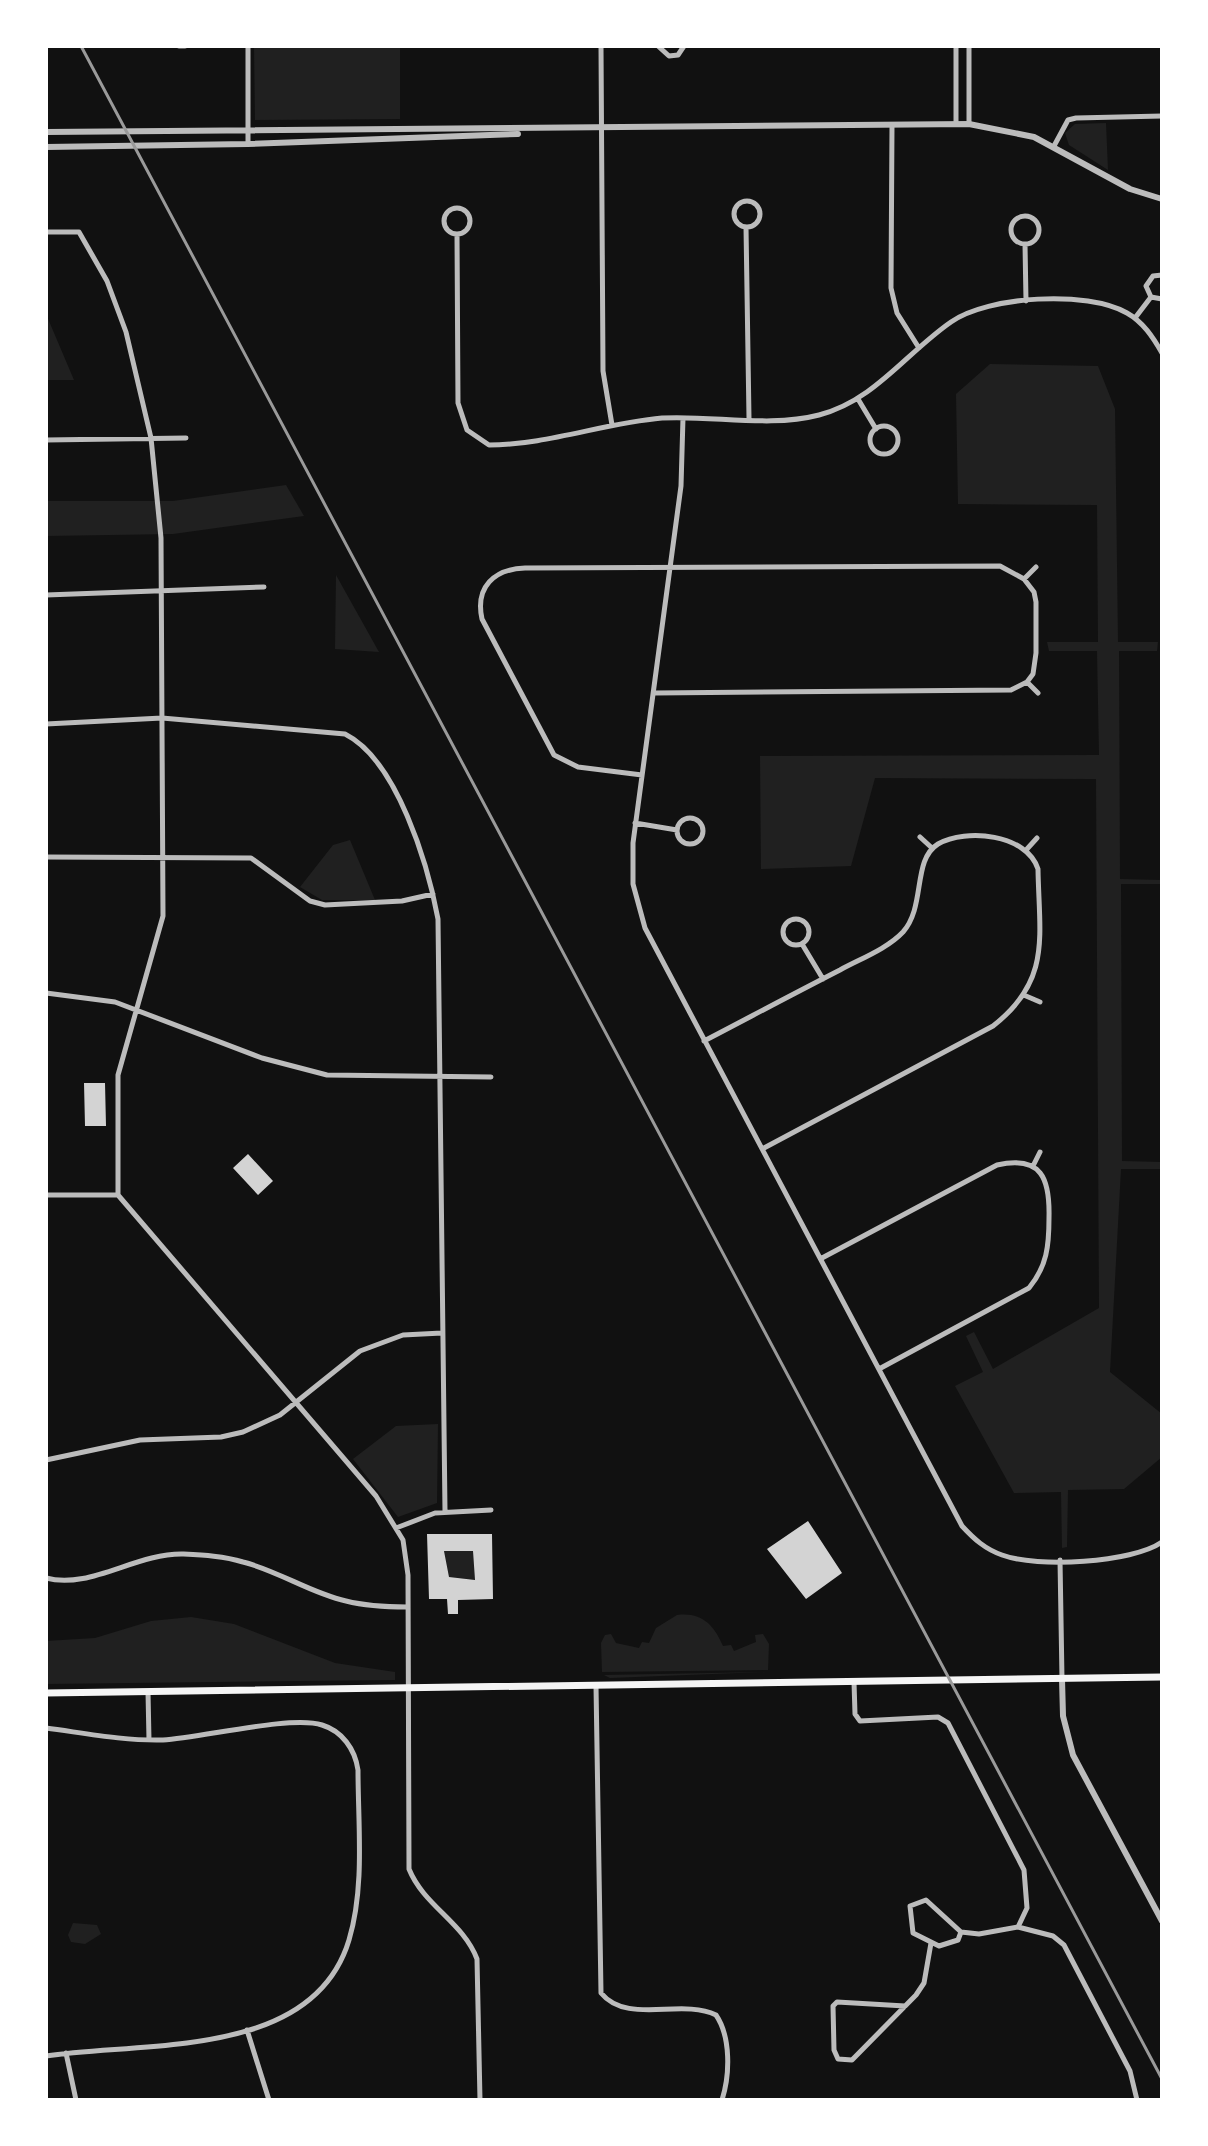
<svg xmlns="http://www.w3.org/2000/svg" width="1208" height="2146" font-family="Raleway,sans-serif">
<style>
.green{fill:#202020}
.building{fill:#d3d3d3;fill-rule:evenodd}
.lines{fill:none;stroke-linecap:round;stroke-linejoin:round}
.minor{stroke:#bcbcbc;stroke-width:5}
.tertiary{stroke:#bcbcbc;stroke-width:6}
.secondary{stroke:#f5f5f5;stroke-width:7}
.rail{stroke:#9a9a9a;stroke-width:3}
</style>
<rect width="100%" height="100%" fill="#111"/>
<!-- green -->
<path class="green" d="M254,46H400V119L255,120Z
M1106,123L1108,170L1069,145L1065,133L1075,124Z
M46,314L74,380H46Z
M990,364L1098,366L1115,409L1118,642H1158L1157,651H1119L1120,879L1162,880V884H1121L1122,1161L1162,1162V1169H1121L1110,1372L1162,1414V1457L1124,1489L1068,1490L1067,1547L1062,1548L1061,1492L1014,1493L955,1386L983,1372L966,1336L974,1332L993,1369L1099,1308L1096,779L875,778L851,866L761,869L760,756L1099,755L1097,651H1049L1047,642H1098L1097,505L958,504L956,394Z
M286,485L304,516L173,534L46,536V501H173Z
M336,575L379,652L335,649Z
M350,840L375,900H322L300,887L333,845Z
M438,1424L437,1503L398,1517L353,1459L396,1426Z
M444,1551H473L475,1580L449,1577Z
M677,1615C702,1612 714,1625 723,1646L731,1645L734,1651L756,1642L755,1635L763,1634L769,1644L768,1670L602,1672L601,1643L605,1635L611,1634L616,1643L639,1648L642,1642L649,1643L656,1628Z
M191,1617L234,1624L335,1663L395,1672V1680L46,1684V1641L95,1638L151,1621Z
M766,1672L610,1678L604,1675Z
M73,1923L97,1925L101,1934L85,1944L71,1942L68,1935Z"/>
<!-- building -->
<path class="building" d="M84,1083H105L106,1126H85Z
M248,1154L273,1181L258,1195L233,1168Z
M808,1521L842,1573L806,1599L767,1549Z
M427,1534H492L493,1599L458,1600V1614H448L447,1599H429ZM444,1551H473L475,1580L449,1577Z"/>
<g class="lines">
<!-- minor -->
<path class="minor" d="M179,46H185
M248,46V144
M601,46L603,371L612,425
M658,46L669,56L678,55L684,46
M956,46V124
M969,46V124
M892,126L891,288L897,313L919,348
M1054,146L1068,120L1076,118L1162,116
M734 214a13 13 0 1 1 26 0a13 13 0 1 1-26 0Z
M444 221a13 13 0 1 1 26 0a13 13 0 1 1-26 0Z
M1011 230a14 14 0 1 1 28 0a14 14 0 1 1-28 0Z
M746,227L749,418
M46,232H79L107,281L126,332L151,438L161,538L163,916L118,1075V1195L376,1496L403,1540L408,1575L409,1869C424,1906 463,1922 477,1959L480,2100
M457,234L458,403L467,430L489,445C546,445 604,423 662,418C713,415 769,428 819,415C874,401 906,353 951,322C988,296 1087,290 1127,313C1143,322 1153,337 1162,353
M1025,244L1026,301
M1162,275L1153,276L1146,286L1151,297L1162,299
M1135,318L1151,297
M858,399L876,429
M683,418L681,486L633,843V884L645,928L962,1526C974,1539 985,1549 1002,1555C1037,1568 1132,1563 1162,1542
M870 440a14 14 0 1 1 28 0a14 14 0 1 1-28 0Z
M46,440L186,438
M1024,579L1036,567
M46,595L264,587
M1027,682L1038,693
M46,724L162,718L345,734C397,760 428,865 438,919L445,1511
M642,775L578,767L554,755L482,619C475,587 494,569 525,568L1000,566L1024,579L1034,592L1036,602V653L1033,674L1027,682L1011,690L655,693
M677 831a13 13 0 1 1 26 0a13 13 0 1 1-26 0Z
M635,823L677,830
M920,837L932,848
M1027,849L1037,838
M46,857L251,858L310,901L325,905L402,901L433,894
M783 932a13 13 0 1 1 26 0a13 13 0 1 1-26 0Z
M802,944L823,979
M46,993L115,1002L262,1058L327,1075L491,1077
M1026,996L1040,1002
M704,1041C750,1017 795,993 840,970C860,959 887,949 903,932C926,906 912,860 938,844C966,828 1027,834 1038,869C1039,936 1052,980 993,1026L764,1148
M1033,1166L1040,1152
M46,1195H118
M822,1258L997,1165C1042,1155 1050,1179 1049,1218C1049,1246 1047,1266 1029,1288L879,1369
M46,1460L140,1440L221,1437L243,1432L280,1415L360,1351L403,1335L442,1333
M396,1528L435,1513L491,1510
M1060,1560L1062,1679
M46,1578C89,1590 136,1553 183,1554C203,1555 224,1556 243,1562C279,1571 310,1593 346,1601C366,1606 386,1607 407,1607
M854,1682L855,1714L860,1721L938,1717L948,1723L1024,1870L1027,1908L1018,1927L1053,1936L1064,1945L1130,2071L1137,2100
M596,1686L601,1993C627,2025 681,1998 716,2015C731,2037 730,2075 722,2100
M148,1692L149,1740
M46,1728C84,1733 124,1741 163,1740C201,1738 291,1715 322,1725C342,1731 355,1749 358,1770C358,1825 365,1887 349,1940C313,2060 144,2041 46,2056
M961,1932L926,1900L910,1906L913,1933L939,1946L958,1940L961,1932L979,1934L1018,1927
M905,2006L837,2002L833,2006L834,2050L838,2059L852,2060L916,1995L924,1983L931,1943
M247,2030L269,2100
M66,2053L76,2100"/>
<!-- tertiary -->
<path class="tertiary" d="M46,132L969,124L1034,137L1130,189L1162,199
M46,147L248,144L518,134
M1062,1679L1063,1716L1073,1755L1162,1921"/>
<!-- secondary -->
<path class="secondary" d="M46,1693L1162,1677"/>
<!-- rail -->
<path class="rail" d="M81,46L1162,2079"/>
</g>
<!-- border -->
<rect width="1208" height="2146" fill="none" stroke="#ffffff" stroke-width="96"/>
</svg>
